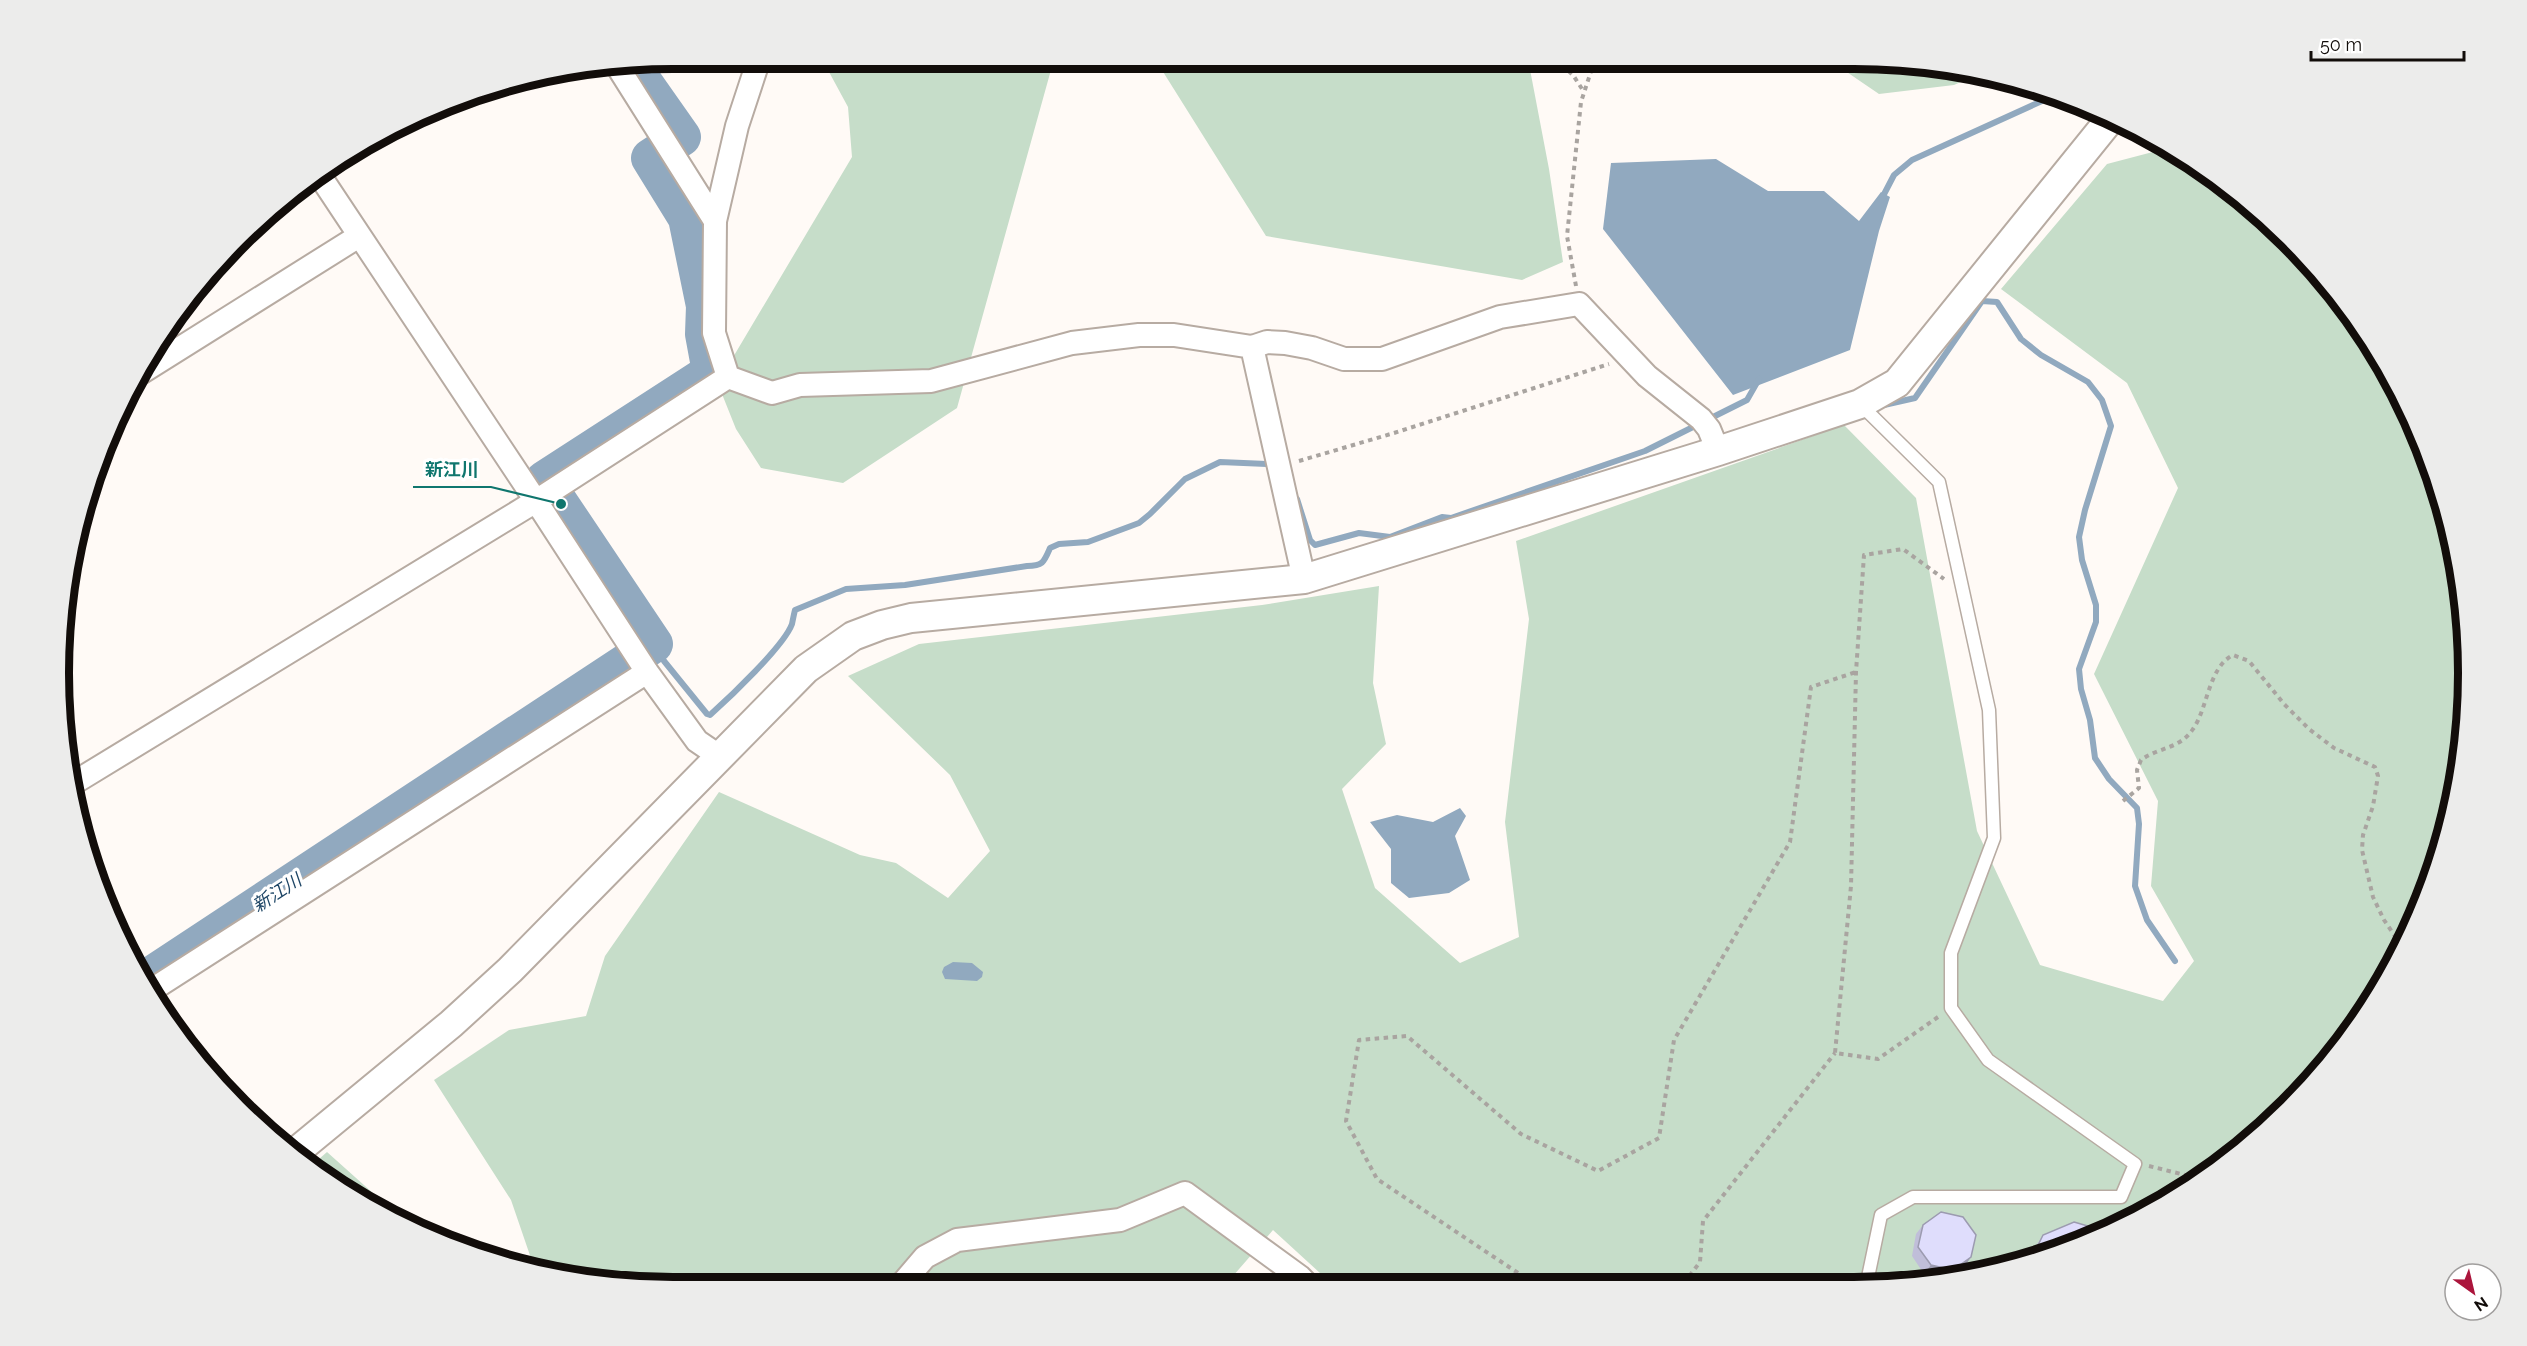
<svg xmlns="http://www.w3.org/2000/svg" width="2527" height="1346" font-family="Raleway,'Noto Sans JP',sans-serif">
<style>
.green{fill:#c6ddc9}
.water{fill:#91a9bf}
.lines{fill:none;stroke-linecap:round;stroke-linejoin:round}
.stream{stroke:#91a9bf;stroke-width:6}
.river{stroke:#91a9bf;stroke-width:38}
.service-casing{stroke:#b7aba2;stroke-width:15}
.minor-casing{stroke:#b7aba2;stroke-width:26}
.tertiary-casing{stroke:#b7aba2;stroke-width:32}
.path{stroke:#a9a4a0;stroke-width:4;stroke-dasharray:4.5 4.5;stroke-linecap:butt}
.service{stroke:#fff;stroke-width:12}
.minor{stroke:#fff;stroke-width:22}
.tertiary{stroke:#fff;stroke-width:28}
.wall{fill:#c0bed9}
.shaded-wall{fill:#9c9bb0}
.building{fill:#dfddfc;stroke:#9c9bb0;stroke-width:1.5}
.labels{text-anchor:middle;stroke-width:6;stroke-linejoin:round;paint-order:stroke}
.water-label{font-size:18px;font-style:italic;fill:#1d4565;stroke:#fff}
.rim{fill:none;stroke:#120d0a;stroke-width:8}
.leader{fill:none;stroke:#0f766e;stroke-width:2}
.callout-dot{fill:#0f766e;stroke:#fff;stroke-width:2}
.callout-label{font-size:18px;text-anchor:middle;font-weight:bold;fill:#0f766e;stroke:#fff;stroke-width:6;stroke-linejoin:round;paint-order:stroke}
</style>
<rect width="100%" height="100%" fill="#fffaf6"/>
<!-- green -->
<path class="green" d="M822,59H1054L957,408L843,483L761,468L736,429L716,379L729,364L852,157L848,107Z
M1155,59H1528L1549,169L1563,262L1522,280L1266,236Z
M1836,60H1894L1979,74L1954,85L1879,94L1835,64Z
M2168,148L2228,186L2316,268L2386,366L2436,476L2463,593L2467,714L2447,832L2405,945L2316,1078L2228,1161L2089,1241L1935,1282L1332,1284L1273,1230L1226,1284L633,1286L535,1270L511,1200L434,1080L509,1030L586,1016L605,956L719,792L860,855L896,863L948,898L990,851L950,775L848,676L919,644L1262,605L1379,586L1373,683L1386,744L1342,789L1375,888L1460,963L1519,937L1505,822L1529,619L1516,541L1844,425L1916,498L1977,831L2040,965L2163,1001L2194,961L2151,886L2158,801L2094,674L2178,488L2127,383L2001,289L2107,164Z
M327,1152L412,1228L401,1224L310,1167Z"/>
<!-- water -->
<path class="water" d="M1716,159L1768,191H1824L1859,221L1881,192L1890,197L1879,231L1850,350L1733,395L1603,229L1611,163Z
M1460,808L1466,816L1455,836L1470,880L1449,893L1409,898L1391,883V849L1370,822L1397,815L1433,822Z
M953,962L972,963L983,972L982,977L977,981L945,979L942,972L944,967Z"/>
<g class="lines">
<!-- stream -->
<path class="stream" d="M1881,200L1894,175L1912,160L2053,96L2067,100
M1884,405L1915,398L1982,301L1997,302L2021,339L2041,355L2088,382L2102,400L2111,426L2085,510L2079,537L2082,560L2096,605V622L2079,669L2081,689L2090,720L2095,758L2109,779L2137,808L2139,824L2135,886L2147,920L2175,961
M1709,419L1747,400L1759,379
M1297,499L1310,540L1315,545L1359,533L1390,537L1442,517L1451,518L1645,451L1699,424
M654,644L664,661L707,714L710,715C729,698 784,646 792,624C793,619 794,614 795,610L846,589L905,585L1027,566C1043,566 1044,562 1050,548L1059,544L1088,542L1139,523L1150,514L1185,479L1220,462L1267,464L1272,469"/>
<!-- river -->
<path class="river" d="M144,980L654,644L544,480L711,372L704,334L705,306L687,218L650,158L682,137L630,63"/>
<defs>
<path id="service" d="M1860,404L1939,482L1989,710L1994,838L1951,953V1008L1988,1060L2135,1164L2121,1197H1913L1881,1215L1867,1282"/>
<path id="minor" d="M616,64L715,221
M318,173L536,501L647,672L697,741L719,756
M1252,347L1304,579
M139,374L359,236
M728,377L772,393L800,385L931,381L1072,343L1139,335H1174L1252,347L1267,342L1285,343L1312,348L1344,359H1382L1500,317L1579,304L1647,376L1701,419L1709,429L1718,451
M728,377L714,333L715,221L737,126L759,59
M72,784L536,501L728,377
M150,991L647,672
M901,1285L925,1257L957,1240L1120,1220L1185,1193L1300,1277L1307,1284"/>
<path id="tertiary" d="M292,1155L451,1024L510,970L806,669L853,636L882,625L911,618L1304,579L1718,451L1860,404L1897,383L2112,117"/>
</defs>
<!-- service casing -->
<use href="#service" class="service-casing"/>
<!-- minor casing -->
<use href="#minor" class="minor-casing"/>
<!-- tertiary casing -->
<use href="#tertiary" class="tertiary-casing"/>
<!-- path -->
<path class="path" d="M1555,59L1573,75L1584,92
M1576,286L1567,236L1581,102L1595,59
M1299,461L1394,433L1609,364
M2123,801L2139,788L2137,770L2141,760C2159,747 2180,749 2193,729C2208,708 2208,668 2233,655L2249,661L2284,704L2309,729L2334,748L2375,767L2378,776L2373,806L2363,835L2362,850L2373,897L2384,920L2403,948
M1938,1017L1878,1059L1835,1053L1851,886L1856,672L1864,555L1903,549L1944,579
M2149,1166L2197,1178
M1533,1283L1377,1179L1346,1121L1359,1040L1407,1036L1521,1134L1598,1171L1659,1138L1674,1040L1790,842L1811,687L1856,672
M1684,1283L1700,1262L1703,1221L1835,1053"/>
<!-- service -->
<use href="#service" class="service"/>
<!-- minor -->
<use href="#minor" class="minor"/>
<!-- tertiary -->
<use href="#tertiary" class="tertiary"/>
</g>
<!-- wall -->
<path class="wall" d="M1923,1225L1965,1266L1946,1279L1924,1274L1912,1256L1916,1234Z
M2043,1235L2089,1241L2030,1257L2035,1247Z"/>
<!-- shaded-wall -->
<path class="shaded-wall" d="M1971,1257L1965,1266L1946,1279L1924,1274L1931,1265Z"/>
<!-- building -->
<path class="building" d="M1941,1212L1963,1217L1976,1235L1971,1257L1953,1270L1931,1265L1918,1247L1923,1225Z
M2074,1222L2105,1231L2089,1241L2033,1256L2043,1235Z"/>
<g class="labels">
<!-- water labels -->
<g class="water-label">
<text transform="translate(277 893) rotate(-33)" y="6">新江川</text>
</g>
</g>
<!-- crop -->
<path d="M0 0H2527V1346H0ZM673 69H1854A604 604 0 0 1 2458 673V673A604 604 0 0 1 1854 1277H673A604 604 0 0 1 69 673V673A604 604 0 0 1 673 69Z" fill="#ececeb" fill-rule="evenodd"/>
<path class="rim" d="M673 69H1854A604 604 0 0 1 2458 673V673A604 604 0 0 1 1854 1277H673A604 604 0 0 1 69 673V673A604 604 0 0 1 673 69Z"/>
<!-- callouts -->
<path class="leader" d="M561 504L491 487H413"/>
<circle class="callout-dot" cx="561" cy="504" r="6"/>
<g class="callout-label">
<text x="452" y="476">新江川</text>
</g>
<!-- north arrow -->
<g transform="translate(2473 1292) rotate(146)"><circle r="28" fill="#ffffff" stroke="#a09e9d" stroke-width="1.5"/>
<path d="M0-4.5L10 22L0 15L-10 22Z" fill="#ab153c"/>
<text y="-9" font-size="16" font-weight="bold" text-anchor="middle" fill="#120d0a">N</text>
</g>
<!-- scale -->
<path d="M2311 51v9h153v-9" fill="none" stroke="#120d0a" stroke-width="3"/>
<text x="2320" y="51" font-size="18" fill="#120d0a" stroke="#ffffff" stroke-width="4.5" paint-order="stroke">50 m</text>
</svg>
